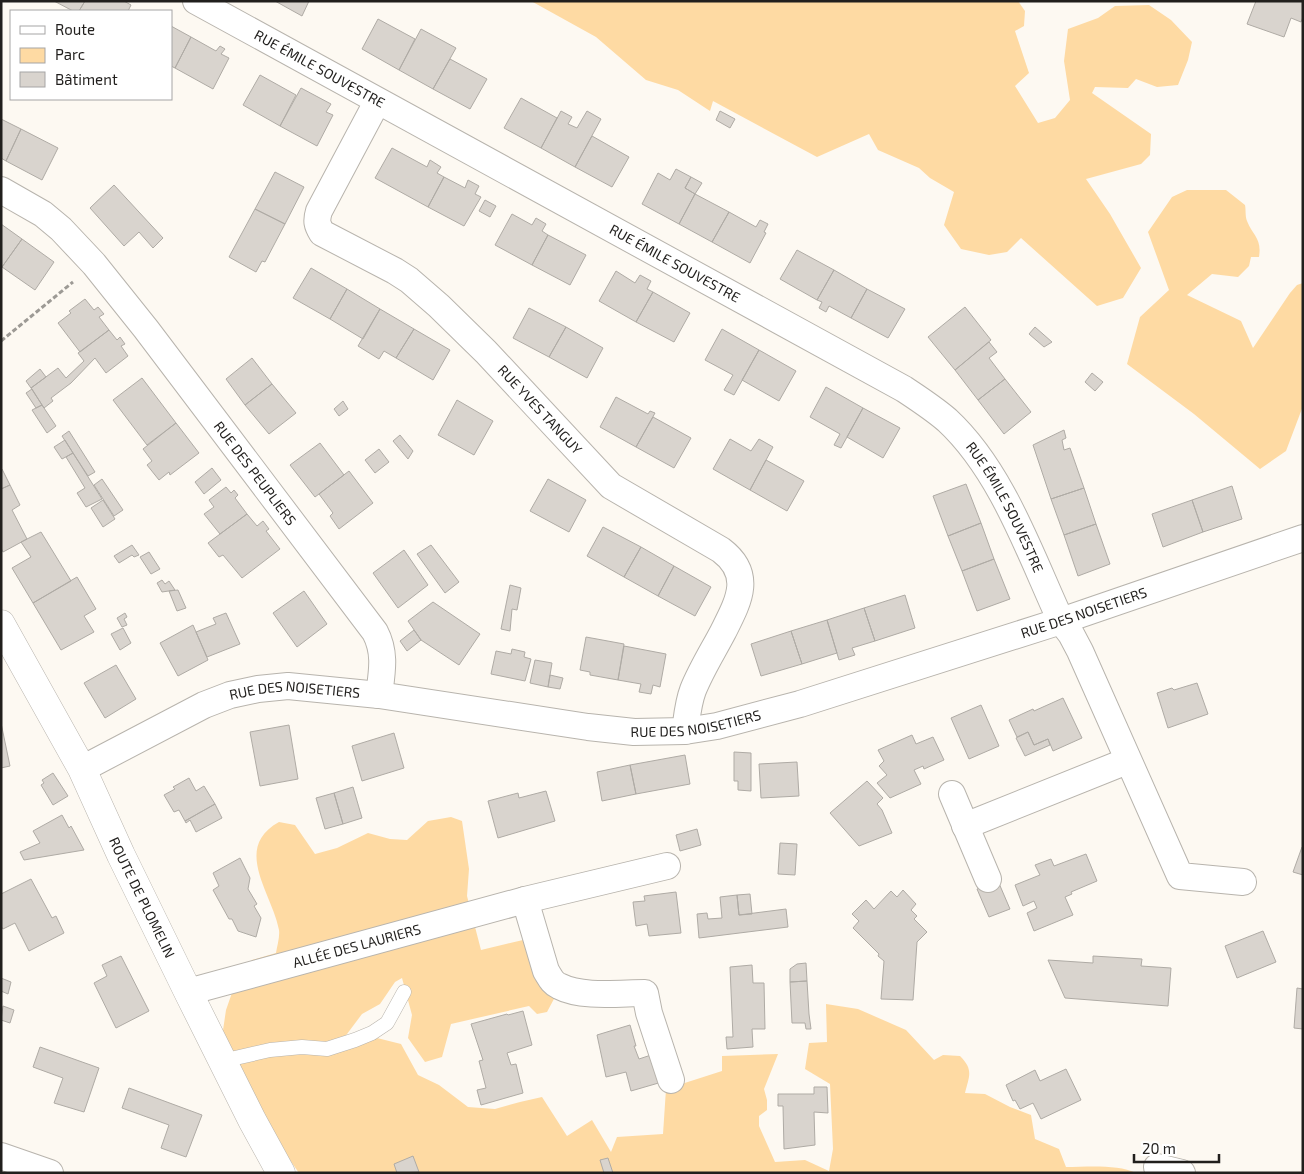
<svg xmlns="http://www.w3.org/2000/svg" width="1304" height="1174" font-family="'Exo 2',sans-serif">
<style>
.green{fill:#fedaa3}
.building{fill:#d9d4ce;stroke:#afaba5}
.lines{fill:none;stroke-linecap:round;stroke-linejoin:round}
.lane-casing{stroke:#b8b4ad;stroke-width:15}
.street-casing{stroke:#b8b4ad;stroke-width:28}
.secondary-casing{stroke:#b8b4ad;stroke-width:29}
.path{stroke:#9d9a95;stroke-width:3;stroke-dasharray:5 2.5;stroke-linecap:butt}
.lane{stroke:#fff;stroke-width:14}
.street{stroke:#fff;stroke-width:26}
.secondary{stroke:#fff;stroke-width:28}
.labels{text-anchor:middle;stroke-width:4.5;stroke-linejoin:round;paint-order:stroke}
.street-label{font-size:14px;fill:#211f1d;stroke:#fff}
</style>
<rect width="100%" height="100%" fill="#fdf9f2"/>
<!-- green -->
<path class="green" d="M531,1H1018L1025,11L1024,26L1015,31L1029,73L1015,86L1038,123L1055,118L1070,100L1064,61L1068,29L1098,18L1115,6L1149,5L1171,20L1192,42L1188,60L1178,85L1157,87L1136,79L1128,88L1095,87L1092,93L1151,134L1150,155L1141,164L1086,179L1110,214L1141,268L1123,298L1097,306L1021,238L1007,252L989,255L961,249L944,225L954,192L930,178L919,168L878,150L869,134L817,157L713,101L710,111L678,90L646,80L596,37Z
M1187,190H1226L1245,205C1246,209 1245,216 1247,221C1253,236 1262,238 1259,257H1251L1249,266L1238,277L1212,274L1187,295L1241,321L1253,348L1290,293L1297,285L1303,283V406L1286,451L1260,469L1194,414L1127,364L1140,317L1169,290L1148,232L1172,197Z
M451,817L462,821L469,869L467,896L481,950L523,940L555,997L547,1012L537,1014L529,1006L451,1024L442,1057L425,1062L408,1038L412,1015L402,978L395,982L380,1004L362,1014L344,1038L373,1037L401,1044L418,1075L439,1085L468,1107L495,1109L520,1102L542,1097L567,1136L592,1120L611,1152L617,1137L663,1134L666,1089L722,1071V1056L778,1054L764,1089L767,1100V1110L759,1116V1126L775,1162L805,1160L829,1171L833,1149L830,1084L805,1069L809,1043L827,1042L826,1004L858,1009L906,1030L934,1060L943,1055L960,1056C974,1070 969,1076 965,1093L985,1094L1010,1107L1031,1115L1035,1139L1059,1149L1066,1167C1086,1167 1118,1164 1136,1173H299L285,1153L221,1044L226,1010L234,987L252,960L276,953C277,946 280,937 279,930C272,893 232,848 279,822L295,825L315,854L337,848L368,833L390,839L407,840L428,821Z"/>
<!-- building -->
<path class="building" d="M54,1H85L79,11H73Z
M85,1H124L131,5L128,11H79Z
M275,1H309L302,16Z
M1256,1H1303V17L1301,22L1291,18L1284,37L1247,24Z
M378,19L415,39L399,70L362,49Z
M171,26L191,37L175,68L171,66Z
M421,29L456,48L433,89L399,70Z
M191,37L216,51L220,46L225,49L221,54L229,58L213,89L175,68Z
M450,59L487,79L470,109L433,89Z
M260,75L296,95L280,126L243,105Z
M301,88L331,104L326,112L333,115L317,146L280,126Z
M521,98L557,118L541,148L504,128Z
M561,111L572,117L568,124L577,128L587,111L601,119L575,167L541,148Z
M720,111L735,119L730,128L716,120Z
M1,119L21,129L6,161L1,158Z
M21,129L58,148L42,180L6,161Z
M592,136L629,157L612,187L575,167Z
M392,148L427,167L430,160L441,167L437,173L444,177L428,207L375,178Z
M676,169L691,177L685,188L695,194L679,224L642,204L658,173L670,180Z
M275,172L304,187L285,224L255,209Z
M444,177L465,188L468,180L479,186L475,194L481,197L464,226L428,207Z
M691,177L702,183L695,194L685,188Z
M114,185L163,238L153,248L139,232L124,246L90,208Z
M695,194L729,212L712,242L679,224Z
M485,200L496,206L490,217L479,211Z
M255,209L285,224L265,262L262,261L256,272L229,257Z
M729,212L756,227L760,220L768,224L764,232L766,233L750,263L712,242Z
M512,214L532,225L536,218L546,224L542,231L548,235L532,265L495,245Z
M1,224L22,239L2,267L1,266Z
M548,235L586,255L570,285L532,265Z
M22,239L54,262L35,290L2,267Z
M797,250L834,270L817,300L780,279Z
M311,268L347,289L330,319L293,298Z
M834,270L867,289L851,318L829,306L826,312L819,308L822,302L817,300Z
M616,271L635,283L640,275L651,281L647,289L653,292L636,322L599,301Z
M347,289L380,309L363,339L330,319Z
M867,289L905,309L888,338L851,318Z
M653,292L690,313L674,342L636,322Z
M85,299L94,310L98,307L104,314L99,317L109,330L80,352L58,323L71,313L69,311Z
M965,307L991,340L955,370L928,337Z
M529,308L566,327L549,357L513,338Z
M380,309L414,329L396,358L384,351L379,359L358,346Z
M566,327L603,348L587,378L549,357Z
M1035,327L1052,342L1044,347L1029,334Z
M414,329L450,350L433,380L396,358Z
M722,329L759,350L734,395L724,390L733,375L705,360Z
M109,330L117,340L120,337L125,344L121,346L128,356L106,373L95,358L71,383L51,398L53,401L44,408L31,388L58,368L66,378L84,361L78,353Z
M989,342L997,352L989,358L1005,379L978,400L955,370Z
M759,350L796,371L779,401L742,380Z
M252,358L272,384L245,405L226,379Z
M40,369L46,377L31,388L26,381Z
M1092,373L1103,382L1095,391L1085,382Z
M142,378L176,423L147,445L113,400Z
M1005,379L1031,412L1004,434L978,400Z
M272,384L296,413L269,434L245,405Z
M826,387L863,408L841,448L834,445L840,434L810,417Z
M32,389L42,405L36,408L26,393Z
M616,397L648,414L650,411L655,413L636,447L600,427Z
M457,400L493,421L474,455L438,435Z
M343,401L348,409L339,416L334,409Z
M42,405L56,426L47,433L32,410Z
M863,408L900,428L883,458L847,437Z
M653,417L691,438L674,468L636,447Z
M176,423L199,453L170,475L169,472L159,480L147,465L152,461L143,449Z
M1064,430L1066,438L1062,440L1064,450L1070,448L1084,488L1051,499L1033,445Z
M69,431L95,472L88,476L62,436Z
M400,435L413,451L408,459L393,441Z
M730,439L751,451L759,439L773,447L750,490L713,469Z
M65,440L73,453L62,459L54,447Z
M320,443L344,475L315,497L290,465Z
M379,449L389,462L375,473L365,460Z
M73,453L102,499L86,507L77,493L85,488L66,457Z
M766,460L804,481L787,511L750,490Z
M212,468L221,480L204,494L195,482Z
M2,469L10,485L1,489V469Z
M349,471L373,503L339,529L330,516L333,513L319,494Z
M102,479L123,510L114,516L94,485Z
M548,479L586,500L569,532L530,511Z
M966,484L981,523L948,536L933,496Z
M10,485L20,505L12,510L27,539L3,552L1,548V489Z
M1232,486L1242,519L1203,532L1192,500Z
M226,487L231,493L234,490L238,495L235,498L247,514L220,534L204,514L214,507L209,500Z
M1084,488L1096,524L1064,535L1051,499Z
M103,500L115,519L103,527L91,508Z
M1192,500L1203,532L1163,547L1152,514Z
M247,514L257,526L263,521L269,529L266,531L280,549L242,578L223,555L219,557L208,543Z
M981,523L994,559L962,571L948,536Z
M1096,524L1110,564L1078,576L1064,535Z
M603,527L641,547L624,577L587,556Z
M41,532L71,581L33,603L12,568L31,557L21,542Z
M132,545L139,555L134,557L132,555L119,563L114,556Z
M431,545L459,582L445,593L417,554Z
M641,547L674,566L658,596L624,577Z
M404,550L428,585L398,608L373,573Z
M149,552L160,569L151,574L140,557Z
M994,559L1010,599L977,611L962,571Z
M674,566L711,587L695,616L658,596Z
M77,577L96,609L84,616L94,632L61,650L33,603Z
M162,580L165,584L169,581L175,590L162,592L157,583Z
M510,585L521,588L517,610L512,609L510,631L501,629Z
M178,590L186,608L177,611L169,591Z
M304,591L327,624L297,647L273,613Z
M905,595L915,628L875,641L864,608Z
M433,602L480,634L459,665L421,640L408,621Z
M864,608L875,641L852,648L855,655L839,660L827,620Z
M125,613L127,617L124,619L127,625L122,627L117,618Z
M226,613L240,644L207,657L196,632L216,624L213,618Z
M827,620L837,653L802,664L791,631Z
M193,625L208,660L178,676L160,643Z
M123,628L131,643L120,650L111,634Z
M414,630L421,640L407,651L400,641Z
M791,631L802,664L761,676L751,644Z
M586,637L624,644L618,680L590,675V672L580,670Z
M624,646L666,654L660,687L653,685L651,694L639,692L641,684L618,680Z
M512,649L525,652L524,657L531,659L525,681L491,674L496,651L511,654Z
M535,660L552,663L548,687L530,683Z
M116,665L136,699L105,718L84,683Z
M550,675L563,678L560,689L548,687Z
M1197,683L1208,714L1168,728L1157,693L1172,688L1174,690Z
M1063,698L1082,738L1053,751L1048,739L1034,745L1028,732L1017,737L1009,720L1033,709L1034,711Z
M981,705L999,746L969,759L951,718Z
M1,723L10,766L1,768Z
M289,725L298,779L260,786L250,732Z
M1028,732L1034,745L1048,739L1050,745L1025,756L1016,738Z
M394,733L404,768L362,781L352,746Z
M912,735L916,744L933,737L944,760L924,769L923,766L914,770L921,784L890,798L877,783L887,775L879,766L884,761L878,750Z
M734,752L751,753V791L738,790V781H734Z
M685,755L690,784L636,794L630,765Z
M797,762L799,796L761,798L759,764Z
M630,765L636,794L602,801L597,772Z
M53,773L68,796L53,805L41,785L44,783L42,780Z
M189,778L196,791L204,786L215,804L185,821L179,810L174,812L164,795L175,789L173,787Z
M867,781L883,798L877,804L882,810L892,833L859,846L830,813Z
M353,787L362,818L343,824L334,793Z
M546,791L555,821L498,838L488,801L518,793L519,798Z
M334,793L343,824L325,829L316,798Z
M215,804L222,818L196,832L190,820L186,823L185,821Z
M62,815L69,828L71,826L84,850L24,860L20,852L40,843L33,831Z
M697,829L701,845L680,851L676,835Z
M780,843L797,844L795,875L778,874Z
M1302,847H1303V875L1293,872Z
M1086,854L1097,881L1071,892L1072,894L1065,897L1073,915L1034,931L1027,913L1037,908L1034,901L1023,906L1015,885L1040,875L1035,865L1051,859L1054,866Z
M240,858L250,878L248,889L257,904L254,906L261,918L256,937L238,931L232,919H229L213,890L219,886L213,873Z
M31,879L52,918L56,916L64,933L29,951L15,923L3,929L1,926V894Z
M998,881L1010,909L989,917L977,889Z
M903,890L916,904L911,910L917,916L914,919L927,932L917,942L913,1000L881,999L884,961L878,956L879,954L853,928L859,921L852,914L866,900L874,909L891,891L897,897Z
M676,892L681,933L649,936L647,924L636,926L633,902L645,901L644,896Z
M750,894L752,914L739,915L737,895Z
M737,895L739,915L786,909L788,927L699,938L697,914L707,913L708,919L722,918L720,897Z
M1263,931L1276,962L1237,978L1225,946Z
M121,956L149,1011L116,1028L94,983L107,976L102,965Z
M1093,956L1142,959L1141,966L1171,968L1168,1006L1065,998L1048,960L1093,963Z
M806,963L807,981L790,982V969L797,964Z
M752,965L753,983H764L765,1029H752L753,1047L727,1049L726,1037H733L730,967Z
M1,978L11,982L8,994L1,991Z
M807,981L809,1014L811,1029H806L805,1023H792L790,982Z
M1297,988L1303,989V1029L1294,1028Z
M3,1006L14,1010L10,1023L1,1020Z
M523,1011L532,1045L507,1053L511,1065L516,1064L523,1093L481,1105L477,1090L486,1088L479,1061L483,1060L471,1024L507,1014L508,1015Z
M630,1025L636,1046H634L639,1059L654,1054L662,1082L631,1091L626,1072L606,1077L597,1035Z
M40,1047L99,1068L84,1112L54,1103L63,1078L33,1067Z
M1066,1069L1081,1100L1041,1119L1033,1103L1020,1109L1015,1100L1013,1101L1006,1085L1035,1070L1040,1081Z
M814,1087H827L828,1113L814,1112L815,1145L784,1149L783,1106H778V1094H814Z
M129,1088L202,1115L186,1157L161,1148L169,1125L122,1108Z
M413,1156L419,1172L397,1173L394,1164Z
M608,1158L613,1173H604L600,1160Z"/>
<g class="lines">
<defs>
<path id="lane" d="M222,1061L270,1050L302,1047L327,1049L355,1040L372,1033L387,1023L404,992"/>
<g id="street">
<path id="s1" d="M196,1L904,389C919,399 933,408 947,420C1002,471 1030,554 1061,621L1071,634L1080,651L1180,876L1243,882"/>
<path id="s2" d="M377,102L319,211C316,221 317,225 322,233L395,271L409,280L439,306L486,352L611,486L721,550C754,575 738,602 723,632C713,651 701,670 693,690C688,703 687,717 685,731"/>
<path id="s3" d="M1,190L43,214L61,229L94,264L146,329L375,632C386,653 382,672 379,695"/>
<path id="s4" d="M82,769L204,705L230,695L258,689L288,686L379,695L588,727L634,732L685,731L717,726L800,704L1061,621L1303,538"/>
<path d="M952,794L988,879"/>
<path d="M965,826L1127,761"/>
<path d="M525,900L546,971C550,977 552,983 559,986C582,998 620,993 645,993L649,1013L671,1080"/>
<path id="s5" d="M188,992L525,900L667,866"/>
<path d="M1,1156L50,1173"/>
<path d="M1157,1167L1182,1173"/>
</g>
<g id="secondary">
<path id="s6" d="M1,624L82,769L121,855L188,992L252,1120L281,1173"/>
</g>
</defs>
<!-- lane casing -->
<use href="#lane" class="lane-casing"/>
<!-- street casing -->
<use href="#street" class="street-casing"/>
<!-- secondary casing -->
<use href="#secondary" class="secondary-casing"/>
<!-- path -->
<path class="path" d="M1,341L73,282"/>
<!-- lane -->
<use href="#lane" class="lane"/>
<!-- street -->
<use href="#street" class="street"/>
<!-- secondary -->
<use href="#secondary" class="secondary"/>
</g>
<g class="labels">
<!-- street labels -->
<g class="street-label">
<text dy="5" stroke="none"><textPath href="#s1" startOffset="141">RUE ÉMILE SOUVESTRE</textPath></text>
<text dy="5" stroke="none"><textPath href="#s1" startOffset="546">RUE ÉMILE SOUVESTRE</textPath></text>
<text dy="5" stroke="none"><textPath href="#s2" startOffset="430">RUE YVES TANGUY</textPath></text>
<text dy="5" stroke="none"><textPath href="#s3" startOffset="384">RUE DES PEUPLIERS</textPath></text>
<text dy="5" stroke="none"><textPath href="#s1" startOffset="966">RUE ÉMILE SOUVESTRE</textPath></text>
<text dy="5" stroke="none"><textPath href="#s4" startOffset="1041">RUE DES NOISETIERS</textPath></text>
<text dy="5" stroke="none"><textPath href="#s4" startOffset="231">RUE DES NOISETIERS</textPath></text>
<text dy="5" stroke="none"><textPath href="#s4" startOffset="636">RUE DES NOISETIERS</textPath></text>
<text dy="5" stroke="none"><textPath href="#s6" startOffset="308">ROUTE DE PLOMELIN</textPath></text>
<text dy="5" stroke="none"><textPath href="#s5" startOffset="175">ALLÉE DES LAURIERS</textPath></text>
</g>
</g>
<!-- border -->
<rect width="1304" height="1174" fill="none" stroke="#211f1d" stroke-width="5"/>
<!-- legend -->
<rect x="10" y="10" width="162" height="90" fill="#ffffff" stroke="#a6a5a5"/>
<rect x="20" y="26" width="25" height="8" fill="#ffffff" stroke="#a6a5a5"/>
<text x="55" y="35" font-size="15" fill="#211f1d">Route</text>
<rect x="20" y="48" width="25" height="15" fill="#fedaa3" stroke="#a6a5a5"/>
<text x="55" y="60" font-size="15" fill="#211f1d">Parc</text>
<rect x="20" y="72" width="25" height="15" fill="#d9d4ce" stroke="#a6a5a5"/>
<text x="55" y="85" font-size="15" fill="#211f1d">Bâtiment</text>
<!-- scale -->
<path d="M1134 1154v8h85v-8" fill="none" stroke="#211f1d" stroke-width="2.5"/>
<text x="1142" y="1154" font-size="15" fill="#211f1d" stroke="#ffffff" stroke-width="4" paint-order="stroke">20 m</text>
</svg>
